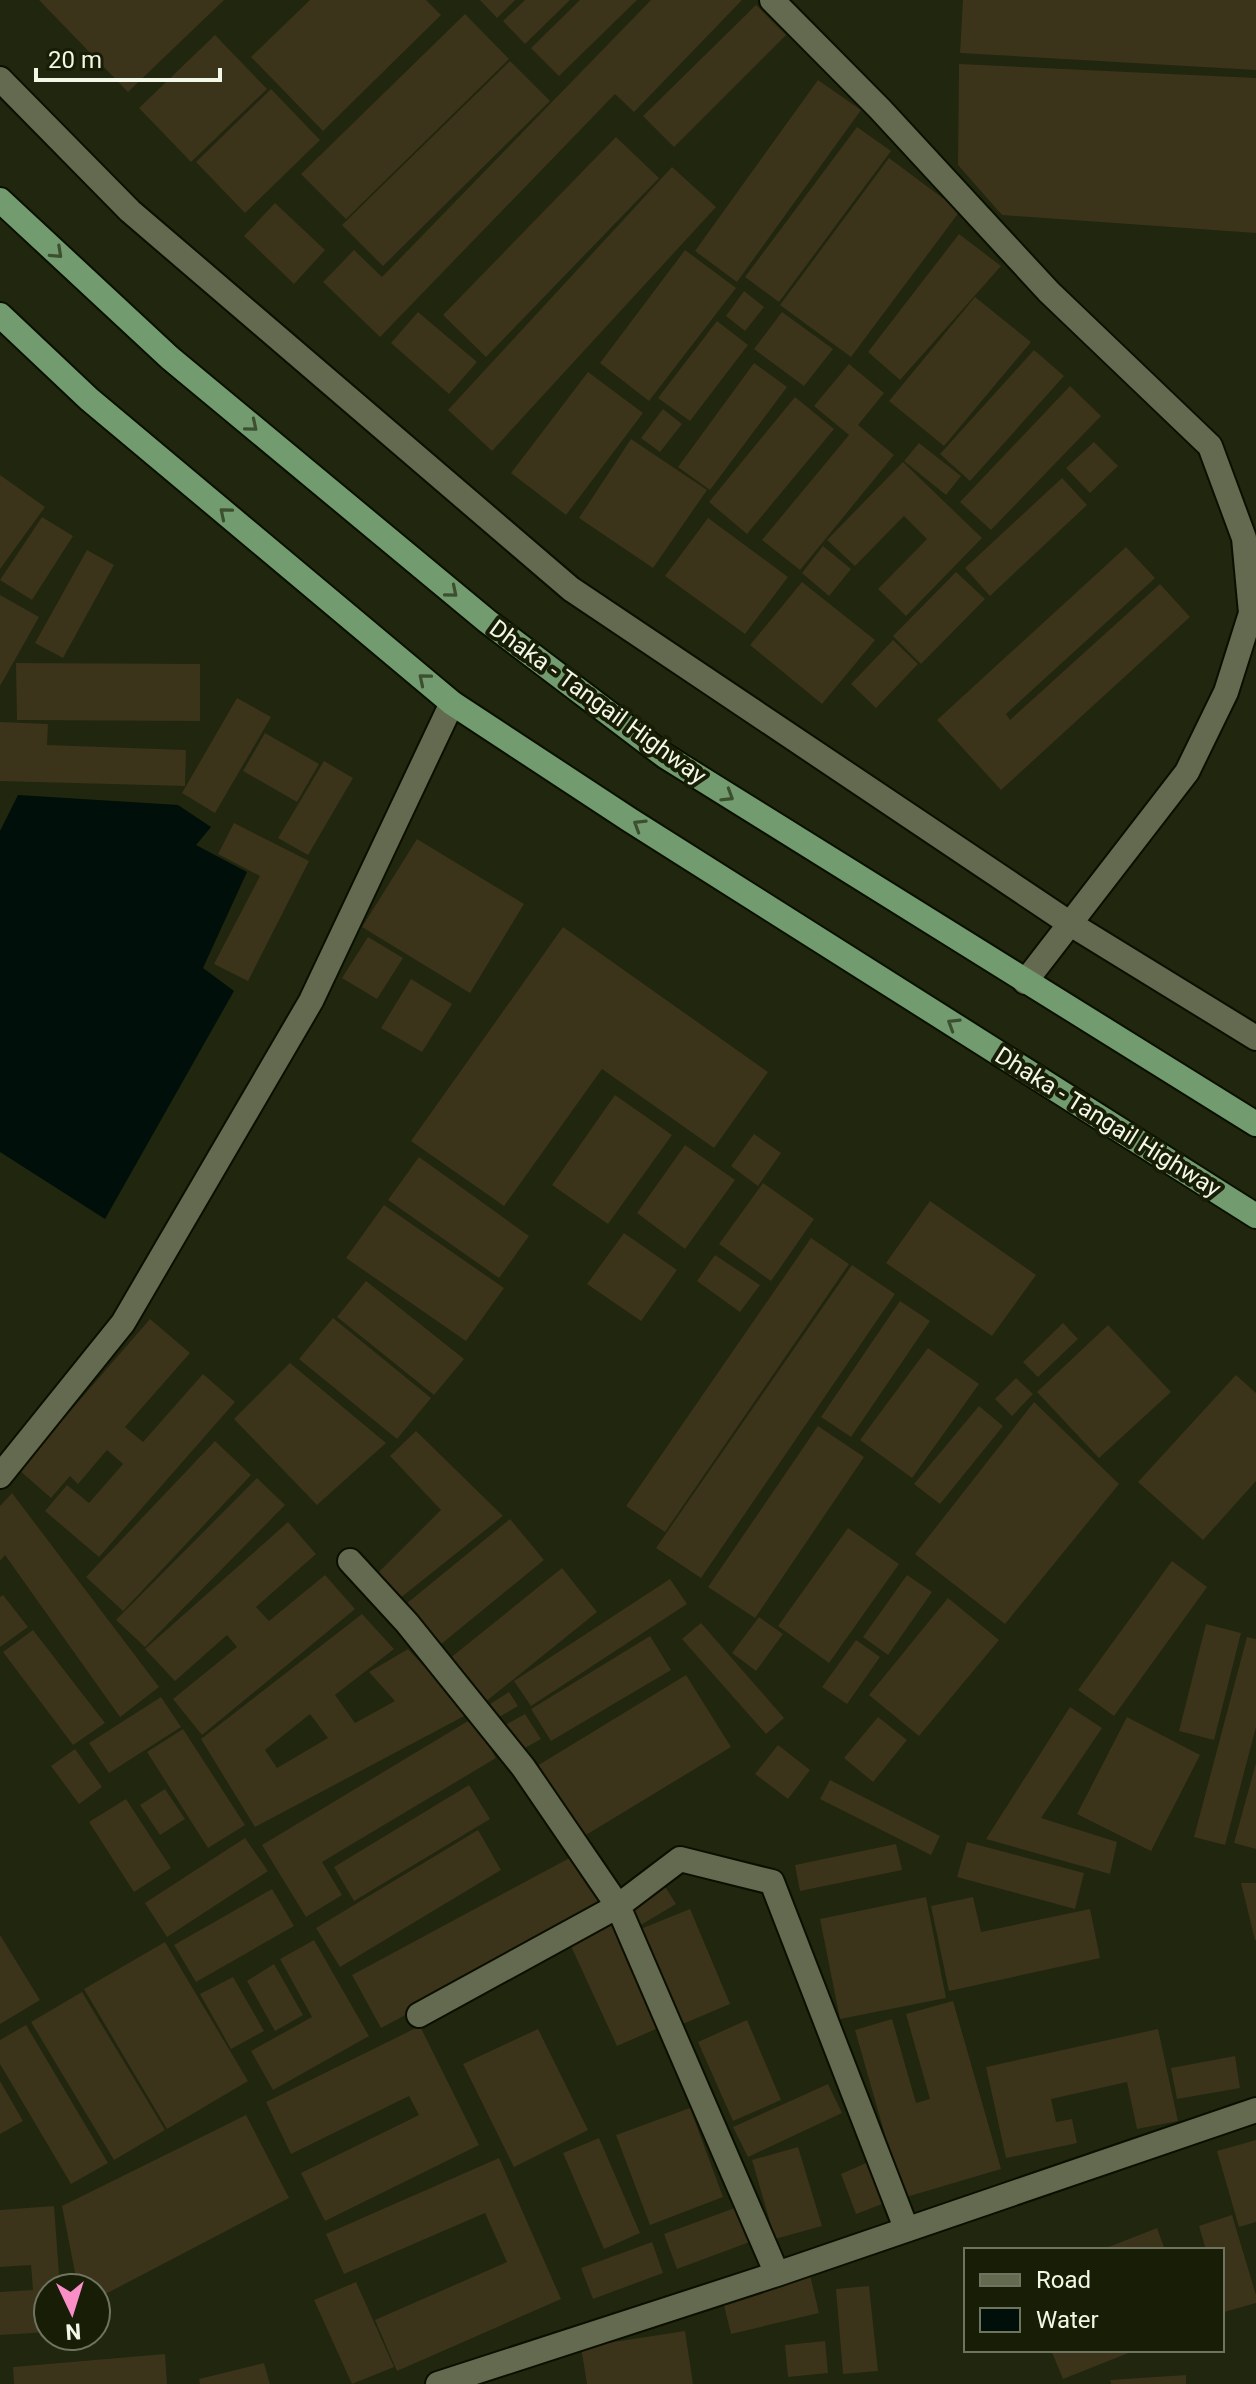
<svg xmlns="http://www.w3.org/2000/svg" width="1256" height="2384" font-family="Roboto,sans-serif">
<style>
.water{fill:#000f09}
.building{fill:#3b331a;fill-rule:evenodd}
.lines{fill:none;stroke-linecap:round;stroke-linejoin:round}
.minor-casing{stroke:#0b0f00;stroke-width:28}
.secondary-casing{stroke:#0b0f00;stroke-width:28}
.trunk-casing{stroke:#0b0f00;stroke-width:28}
.minor{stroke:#636a4f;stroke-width:24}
.secondary{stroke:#636a4f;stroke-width:24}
.trunk{stroke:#729c70;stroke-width:24}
.oneway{stroke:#3c5030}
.labels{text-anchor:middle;stroke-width:8;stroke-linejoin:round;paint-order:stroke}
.street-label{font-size:24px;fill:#f2f7e7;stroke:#181d05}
</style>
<rect width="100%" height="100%" fill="#21260e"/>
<!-- water -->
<path class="water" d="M18,795L178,805L211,827L196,845L247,872L203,968L234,991L105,1219L0,1152V831Z"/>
<!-- building -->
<path class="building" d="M39,0H224L128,92Z
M310,0H426L441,15L323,131L251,57Z
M480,0H515L497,18Z
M525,0H570L525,44L503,21Z
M580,0H637L559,76L531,48Z
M651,0H742L634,112L615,94L380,337L323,282L354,250L382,277Z
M963,0H1256V70L960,53Z
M756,5L786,35L674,147L643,116Z
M465,14L509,59L346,219L301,174Z
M215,35L267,89L191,162L139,108Z
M510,61L550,101L383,266L342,225Z
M959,64L1256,78V233L1002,215L958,165Z
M818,80L861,110L737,282L695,251Z
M271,89L320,140L245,213L196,162Z
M857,127L891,151L779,302L745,277Z
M616,137L659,178L486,357L443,315Z
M889,158L960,211L851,357L780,305Z
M672,167L716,207L492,451L448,410Z
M275,203L325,250L294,284L244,236Z
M959,234L1001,266L900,380L868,352Z
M685,250L736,288L649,401L600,363Z
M744,291L764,307L745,331L726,316Z
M975,297L1031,342L944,446L889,401Z
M418,312L477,362L449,394L391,343Z
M782,312L833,349L804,386L754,349Z
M717,321L748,345L690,421L658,398Z
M1034,350L1064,376L970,481L940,454Z
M754,363L787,387L710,490L678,467Z
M849,364L884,393L858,425L894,455L800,570L762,540L849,435L814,406Z
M588,372L643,413L566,515L511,473Z
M1070,386L1101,416L991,530L960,502Z
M795,397L834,429L747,534L709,502Z
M663,409L682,424L660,452L641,438Z
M631,439L707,490L653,568L579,518Z
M1094,442L1118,466L1090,493L1066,468Z
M919,443L961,476L946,495L904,461Z
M903,462L982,538L906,616L878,589L927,539L904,516L855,566L827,540Z
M0,475L45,507L0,569Z
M1062,478L1087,505L990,596L965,568Z
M42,517L73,536L32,600L0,580Z
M708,518L788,577L745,634L665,576Z
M823,546L851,569L829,596L802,573Z
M1126,547L1155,578L1006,714L1010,720L1160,584L1190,617L1001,790L937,720Z
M87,550L114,565L63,658L35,643Z
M956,572L985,599L921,664L893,636Z
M802,582L875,640L822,704L750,645Z
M0,595L39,617L0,686Z
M893,640L918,664L876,708L851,684Z
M16,663L200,664V721L17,720Z
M237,698L271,717L215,813L182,793Z
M0,722L48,724L47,745L186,750L185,786L0,781Z
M265,733L319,764L297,802L243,771Z
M324,761L353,778L308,855L278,838Z
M234,823L309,861L248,981L214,964L260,876L218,854Z
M417,839L524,904L470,993L362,927Z
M563,927L768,1072L714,1148L602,1069L504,1206L411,1141Z
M368,937L403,958L377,999L342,978Z
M411,979L452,1004L422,1052L381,1028Z
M615,1095L672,1135L608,1224L552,1185Z
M754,1134L781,1153L758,1186L731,1166Z
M685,1145L735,1180L685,1249L637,1213Z
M419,1157L529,1236L499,1278L388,1200Z
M763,1183L814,1219L771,1281L719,1244Z
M930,1201L1036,1275L992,1336L886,1263Z
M384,1205L504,1288L466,1341L346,1258Z
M624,1233L677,1270L641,1321L587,1284Z
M811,1238L849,1264L665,1532L626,1506Z
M715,1255L760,1285L740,1312L697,1281Z
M852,1265L895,1294L701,1578L656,1548Z
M366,1281L464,1359L434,1395L337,1317Z
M900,1301L930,1321L851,1437L821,1417Z
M333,1318L431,1398L397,1439L299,1359Z
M150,1319L190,1353L125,1427L143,1442L203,1374L235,1402L99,1557L45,1511L67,1485L89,1503L123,1464L107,1450L78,1484L70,1476L51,1498L19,1470Z
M1063,1323L1078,1339L1038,1377L1023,1362Z
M1108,1325L1171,1392L1099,1458L1037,1392Z
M928,1348L979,1384L912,1478L860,1440Z
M290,1363L386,1443L317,1505L234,1419Z
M1236,1375L1256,1393V1481L1203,1540L1138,1482Z
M1016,1378L1033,1394L1012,1416L995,1399Z
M1034,1402L1119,1484L1005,1624L915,1554Z
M979,1406L1003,1426L940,1504L914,1484Z
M818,1426L864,1457L755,1618L708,1587Z
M416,1431L503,1516L399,1599L375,1576L441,1510L390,1456Z
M215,1441L251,1475L123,1611L86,1577Z
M257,1478L285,1505L145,1647L116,1620Z
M12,1493L159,1687L120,1717L5,1555L0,1561V1506Z
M510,1519L544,1560L440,1645L406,1604Z
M288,1522L316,1554L256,1607L269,1621L325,1575L355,1609L202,1735L173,1699L237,1647L227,1635L175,1681L145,1649Z
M848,1528L899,1564L829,1663L778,1626Z
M1172,1561L1207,1587L1114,1716L1078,1690Z
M562,1568L597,1612L484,1703L449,1659Z
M907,1575L932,1592L888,1655L863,1637Z
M670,1579L687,1604L531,1706L514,1681Z
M3,1595L28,1627L0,1647V1597Z
M948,1598L999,1640L919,1736L869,1695Z
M362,1614L394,1649L335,1695L355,1723L395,1701L369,1672L408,1649L468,1714L255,1827L201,1739ZM310,1714L328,1738L277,1768L265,1750Z
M759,1617L783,1634L756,1671L732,1653Z
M701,1623L784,1718L766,1734L682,1639Z
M1206,1624L1241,1633L1214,1740L1179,1731Z
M33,1630L105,1723L73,1745L3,1652Z
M650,1636L671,1670L551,1741L531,1709Z
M1247,1637L1256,1639V1727L1225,1845L1194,1837Z
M856,1640L880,1657L847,1704L822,1687Z
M686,1675L731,1747L581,1838L537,1766Z
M509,1692L518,1706L494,1720L487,1706Z
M161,1697L181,1727L109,1773L89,1743Z
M1070,1707L1102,1728L1041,1818L1117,1842L1110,1874L986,1839Z
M525,1714L541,1739L518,1752L502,1727Z
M878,1717L907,1740L873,1782L844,1758Z
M1127,1717L1200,1755L1151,1851L1077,1814Z
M473,1718L496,1758L322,1862L342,1895L306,1917L262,1845Z
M183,1729L245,1825L208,1848L147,1752Z
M778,1745L810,1770L788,1799L755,1774Z
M75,1749L102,1787L79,1804L51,1766Z
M1256,1763V1849L1234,1843Z
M830,1780L940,1836L931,1855L820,1799Z
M469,1785L490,1819L354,1901L334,1867Z
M165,1789L185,1819L160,1835L140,1805Z
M126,1799L171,1868L134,1892L89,1822Z
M478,1830L501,1870L340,1967L316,1928Z
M245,1838L268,1871L167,1937L145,1903Z
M967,1842L1084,1873L1075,1909L957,1877Z
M896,1844L902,1870L800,1891L795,1865Z
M577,1854L606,1908L381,2028L352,1975Z
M1241,1883H1256V1940H1255Z
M664,1885L676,1904L634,1929L624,1910Z
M272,1889L294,1926L196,1982L174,1945Z
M926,1897L946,1998L840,2019L820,1919Z
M973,1897L981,1932L1090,1909L1100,1958L949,1991L931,1906Z
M690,1909L730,2004L678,2026L638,1930Z
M617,1922L665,2025L617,2046L570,1944Z
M0,1935L40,2000L0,2024Z
M314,1940L369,2036L273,2090L251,2051L312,2017L280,1959Z
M165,1942L248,2081L167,2129L84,1989Z
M274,1964L303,2015L275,2031L247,1981Z
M233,1977L264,2031L231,2049L200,1994Z
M82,1992L165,2130L114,2160L31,2022Z
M953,2001L1001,2169L903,2198L855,2030L892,2019L916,2103L930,2099L906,2014Z
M747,2020L781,2100L733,2121L698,2042Z
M26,2025L108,2163L71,2184L0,2064V2040Z
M420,2026L479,2145L325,2221L301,2173L419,2115L409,2096L291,2154L266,2102Z
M538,2029L588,2130L514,2167L463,2064Z
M1158,2029L1178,2121L1137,2129L1127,2082L1051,2099L1056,2122L1072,2119L1077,2143L1006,2158L986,2067Z
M1235,2056L1240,2088L1177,2099L1171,2068Z
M0,2081L23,2121L0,2134Z
M828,2084L842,2113L748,2157L733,2127Z
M690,2108L723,2197L650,2225L616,2135Z
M246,2115L289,2198L96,2299V2288H78L62,2206Z
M599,2138L640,2233L604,2249L563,2153Z
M1256,2140V2222L1239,2227L1217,2151Z
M798,2147L822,2226L775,2239L752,2160Z
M499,2158L561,2299L397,2371L375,2320L507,2262L485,2213L344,2274L326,2234Z
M873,2160L890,2201L856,2214L841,2174Z
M743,2205L755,2240L677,2269L664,2234Z
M54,2206L60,2288H48V2332L0,2335V2292L33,2290L31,2265L0,2267V2210Z
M1232,2215L1256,2295V2303L1224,2312L1222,2304V2250H1206L1199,2226Z
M1157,2228L1165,2250H1101Z
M652,2242L663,2273L593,2299L581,2268Z
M810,2275L819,2313L731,2334L722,2297Z
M356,2282L394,2367L352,2384L314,2300Z
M869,2286L878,2371L843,2374L836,2289Z
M685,2331L693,2384H587L581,2347Z
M825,2341L828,2373L788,2377L785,2345Z
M1051,2350H1136L1063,2379Z
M165,2354L167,2384H14L13,2367Z
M264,2363L270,2384H200L199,2379Z
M1186,2375V2384H1111L1110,2380Z"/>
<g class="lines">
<defs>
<path id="minor" d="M772,0L880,109L1049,292L1210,446L1244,538L1251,613L1226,692L1187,772L1025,982
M0,1476L123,1323L311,1001L452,703
M350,1561L407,1623L523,1767L618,1906L419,2015
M777,2274L618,1906L680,1859L772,1882L906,2228
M438,2384L777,2274L1256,2110"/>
<path id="secondary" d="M0,79L130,211L571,589L1069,923L1256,1038"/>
<path id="trunk" d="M0,200L170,358L487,621L665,756L1256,1124
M0,315L89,399L452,703L630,820L1256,1216"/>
</defs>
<!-- minor casing -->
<use href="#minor" class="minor-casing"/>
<!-- secondary casing -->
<use href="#secondary" class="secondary-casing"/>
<!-- trunk casing -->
<use href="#trunk" class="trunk-casing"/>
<!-- minor -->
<use href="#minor" class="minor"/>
<!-- secondary -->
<use href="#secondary" class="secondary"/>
<!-- trunk -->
<use href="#trunk" class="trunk"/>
</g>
<!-- one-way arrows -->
<defs><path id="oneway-chevron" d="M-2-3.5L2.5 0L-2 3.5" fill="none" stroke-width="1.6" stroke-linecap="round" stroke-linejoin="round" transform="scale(2)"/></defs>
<g class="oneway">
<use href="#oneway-chevron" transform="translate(57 253) rotate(43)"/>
<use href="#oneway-chevron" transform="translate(252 426) rotate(40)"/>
<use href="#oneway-chevron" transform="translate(225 513) rotate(-140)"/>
<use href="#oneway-chevron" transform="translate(452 592) rotate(40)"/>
<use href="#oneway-chevron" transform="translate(424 679) rotate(-140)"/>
<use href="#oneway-chevron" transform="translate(728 796) rotate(32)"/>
<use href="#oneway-chevron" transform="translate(639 825) rotate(-148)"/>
<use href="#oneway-chevron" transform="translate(953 1024) rotate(-148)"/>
</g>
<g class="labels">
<!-- street labels -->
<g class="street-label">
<text transform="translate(598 702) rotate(36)" y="8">Dhaka - Tangail Highway</text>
<text transform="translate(1108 1122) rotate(32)" y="8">Dhaka - Tangail Highway</text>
</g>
</g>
<!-- legend -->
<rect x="964" y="2248" width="260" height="104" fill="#181d05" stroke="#6f745f" stroke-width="2"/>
<rect x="980" y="2274" width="40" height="12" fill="#636a4f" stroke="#6f745f" stroke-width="2"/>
<text x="1036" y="2288" font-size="24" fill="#f2f7e7">Road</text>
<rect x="980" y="2308" width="40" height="24" fill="#000f09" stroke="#6f745f" stroke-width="2"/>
<text x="1036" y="2328" font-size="24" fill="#f2f7e7">Water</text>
<!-- north arrow -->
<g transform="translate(72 2312) rotate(176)"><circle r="38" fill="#181d05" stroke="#6f745f" stroke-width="2"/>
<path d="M0-6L14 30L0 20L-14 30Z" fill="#fa8fc8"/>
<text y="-12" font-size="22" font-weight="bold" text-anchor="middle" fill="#f2f7e7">N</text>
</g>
<!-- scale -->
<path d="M36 68v12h184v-12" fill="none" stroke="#f2f7e7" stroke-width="4"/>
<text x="48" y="68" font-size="24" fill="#f2f7e7" stroke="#181d05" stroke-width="6" paint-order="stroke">20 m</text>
</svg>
